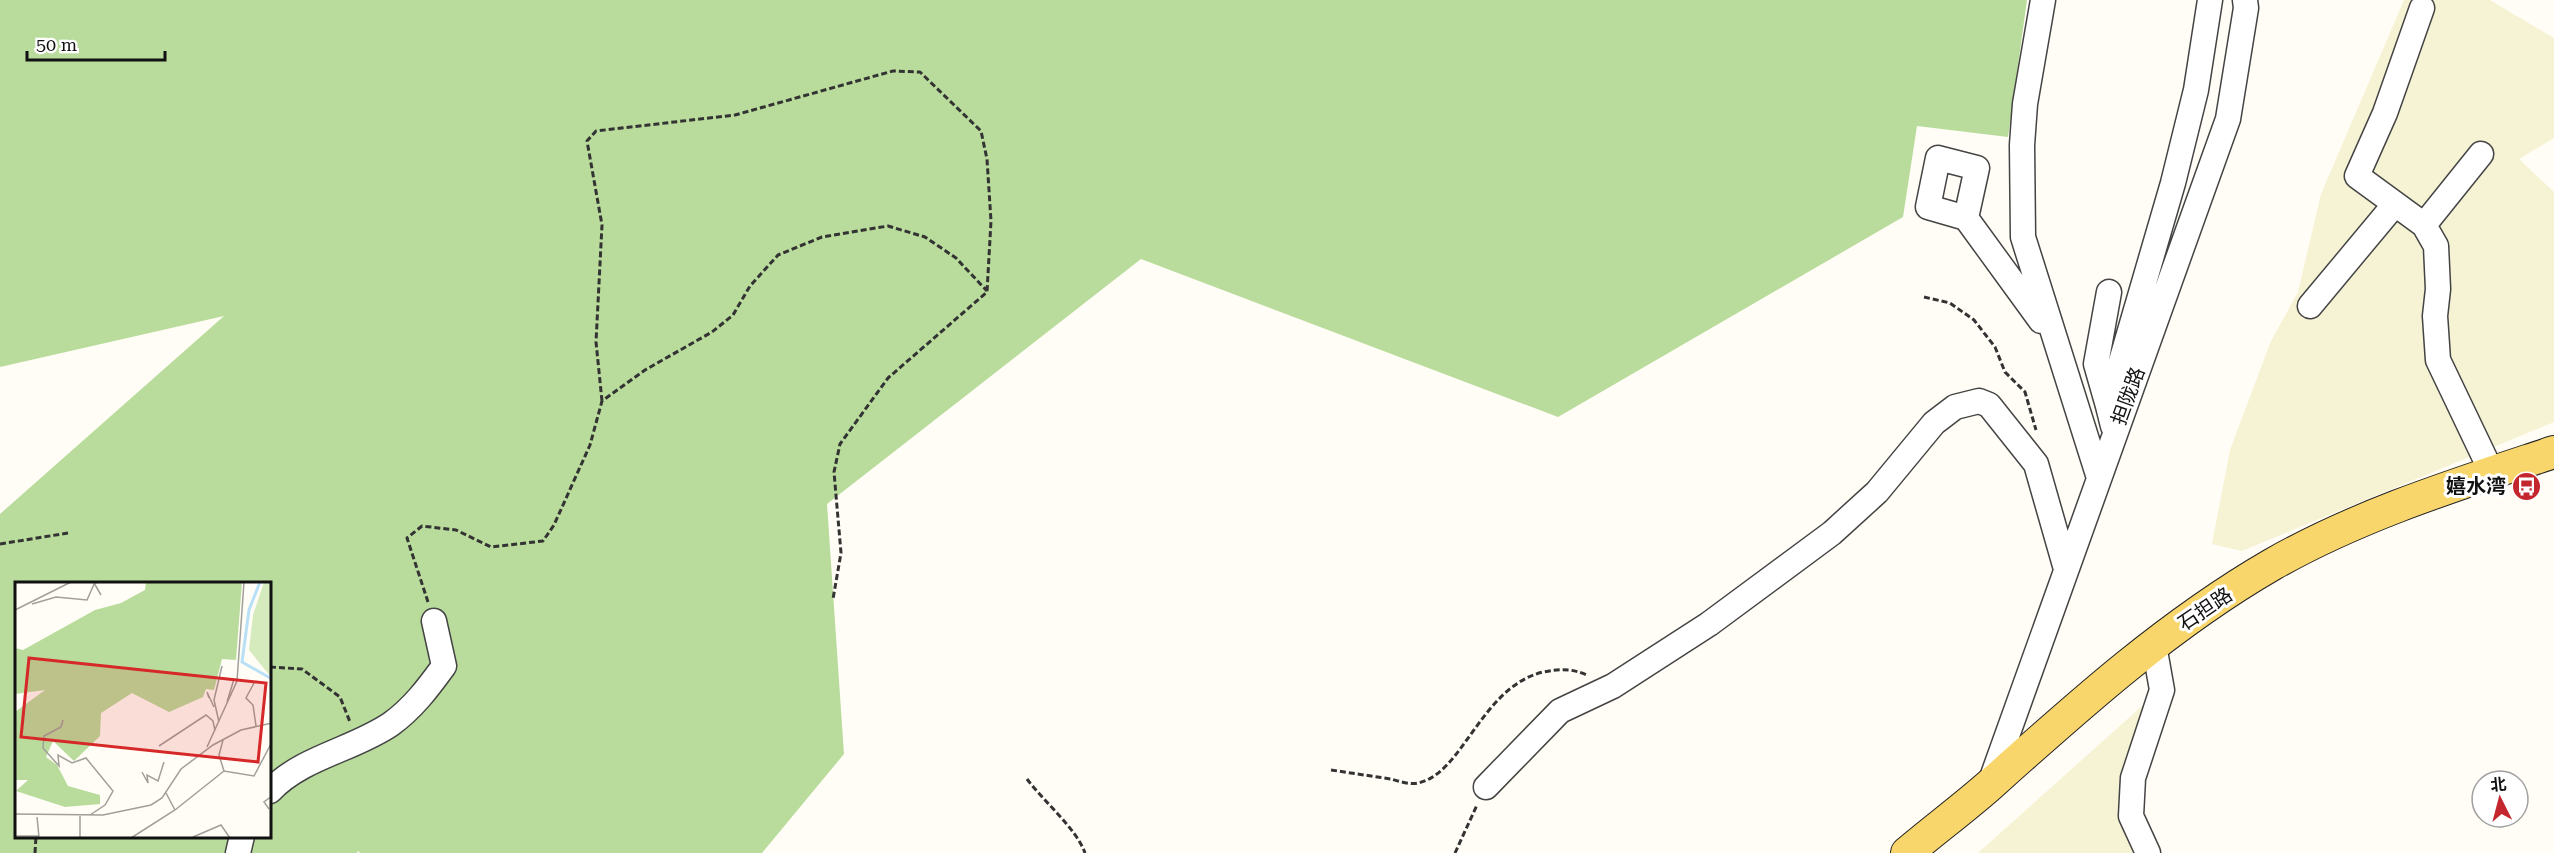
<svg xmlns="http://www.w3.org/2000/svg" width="2554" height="853" font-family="'Roboto Serif','Noto Sans SC',serif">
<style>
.farmland{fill:#f6f3d4}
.forest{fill:#b9dc9c;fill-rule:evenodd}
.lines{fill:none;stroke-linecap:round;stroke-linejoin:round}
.minor-casing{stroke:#444;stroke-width:27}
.major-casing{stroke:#222;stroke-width:34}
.path{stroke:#333;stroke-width:3;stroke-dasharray:6 3;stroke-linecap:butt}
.minor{stroke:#fff;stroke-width:24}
.major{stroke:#f9d66b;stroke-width:32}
.labels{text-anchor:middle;stroke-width:6;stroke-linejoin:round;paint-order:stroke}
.street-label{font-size:20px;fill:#111;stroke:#fff}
.poi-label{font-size:20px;font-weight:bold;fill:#111;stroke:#fff;text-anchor:end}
.inset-river{fill:none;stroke:#b9e0f7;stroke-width:3}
.inset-road{fill:none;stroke:#a09f9a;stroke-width:1.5}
.view{fill:#d62828;fill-opacity:0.15;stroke:#d62828;stroke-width:3}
.inset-edge{fill:none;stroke:#111;stroke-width:3}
</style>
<rect width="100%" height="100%" fill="#fffdf5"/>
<!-- farmland -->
<path class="farmland" d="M2404,0H2490L2554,38V138L2519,159L2554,192V422L2242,551L2212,544L2230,450L2271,341L2298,292L2321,194Z
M2151,698L2124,811L2141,853H1978Z"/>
<!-- forest -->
<path class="forest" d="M0,0H2027L2008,137L1917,126L1903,217L1558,417L1141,259L827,504L844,754L762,853H360L358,851L357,853H0V514L224,316L0,367ZM16,583H270V836H16Z"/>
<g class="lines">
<defs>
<path id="minor" d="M2043,0L2025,104L2022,145L2023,237L2099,478
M2422,8L2385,113L2357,176L2424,225L2436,246L2438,289L2435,316L2438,360L2492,473
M1966,218L1928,207L1938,158L1977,168L1966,218L2041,321
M2424,225L2481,154
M2310,306L2395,204
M2108,406L2096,364L2109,292
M2113,426L2108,406L2173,183L2196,90L2210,0
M1989,786L2228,119L2246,8L2245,0
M1486,787L1560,711L1613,686L1709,624L1832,533L1877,492L1934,423L1955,407L1979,401L1989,405L2036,464L2066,569
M270,791C302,757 353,750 391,724C413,708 428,688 444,666L434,621
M238,853L242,836
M2148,853L2131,816L2133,778L2162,690L2154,645"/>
<path id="major" d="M1907,853C1934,830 1964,808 1991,784C2079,705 2169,624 2273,564C2361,514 2458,484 2554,452"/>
</defs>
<!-- minor casing -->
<use href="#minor" class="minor-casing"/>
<!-- major casing -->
<use href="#major" class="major-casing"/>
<!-- path -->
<path class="path" d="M1924,297L1950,303L1974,320L1995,347L2005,372L2025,392L2036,430
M602,401L596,342L602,225L587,141L596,131L735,115L893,71L920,72L981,131L987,159L991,221L987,292L888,378L840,444L834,472L841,553L833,599
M0,544L68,533
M428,602L407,538L422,526L456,530L491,547L543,541L554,525L590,445L602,401L645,370L712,332L733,315L750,286L778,255L822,237L888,226L925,237L956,258L987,291
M270,667L302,669L340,697L350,722
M1331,770C1351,773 1371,776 1391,779C1398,781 1410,785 1418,783C1463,774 1481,687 1543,672C1559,669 1571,668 1587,675
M1027,779C1044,802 1076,828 1085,853
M35,853L36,836
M1455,853L1477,805"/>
<!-- minor -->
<use href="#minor" class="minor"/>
<!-- major -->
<use href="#major" class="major"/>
</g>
<!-- icons -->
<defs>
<symbol id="bus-disc" viewBox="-11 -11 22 22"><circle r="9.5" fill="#c4262e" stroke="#fff"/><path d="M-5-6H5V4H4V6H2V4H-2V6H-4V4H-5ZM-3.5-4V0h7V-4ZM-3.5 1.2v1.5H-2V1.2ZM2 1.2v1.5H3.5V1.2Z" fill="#fff"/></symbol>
</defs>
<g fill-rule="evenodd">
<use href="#bus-disc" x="2510" y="470" width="33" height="33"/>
</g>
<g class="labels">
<!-- street labels -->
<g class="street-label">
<text transform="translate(2128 396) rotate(-70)" y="7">担陇路</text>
<text transform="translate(2205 609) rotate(-34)" y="7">石担路</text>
</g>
<!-- poi labels -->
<g class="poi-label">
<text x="2506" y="493">嬉水湾</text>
</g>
</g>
<!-- overview -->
<g transform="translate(15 582)">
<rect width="256" height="256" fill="#fffdf5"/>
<path d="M249,0H256V95L234,68L238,33Z" fill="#d5ebbd"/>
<path d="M131,0H227L221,78L207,77L199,108L191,107L188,115L154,130L117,111L86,131L85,154L59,179L38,159L31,175L42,183L53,204L85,213V222L50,225L1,209L13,198H0V130L30,108L0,112V66L8,68L80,28L106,21L130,8Z" fill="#b9dc9c"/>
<path class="inset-river" d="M245,0L234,28L227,80L257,97"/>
<path class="inset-road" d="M85,0L79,1L86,13M17,22L41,15L72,18L80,0M0,28L56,0M239,101L231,116L238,123L241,144M194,116L192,110L199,125M212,120L219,97M48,138L46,145L29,154L28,166L44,184L43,173L57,181L71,176L98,209L90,223L75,233M204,140L199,118L207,84M208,158L204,173L209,189M144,164L191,133L198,139L200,149M192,165L222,99L229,0M127,190L133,201L132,193L143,199L149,180M151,211L160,228M254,227L249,220L257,214M0,232L88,233L136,223L147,216L166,187L198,163L226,148L257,141M65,234V256M22,235L24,255M0,254H24M178,255L206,243L215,256M116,256L160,228L209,189L239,194L257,160"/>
<path class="view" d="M14,76L251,101L243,180L6,155Z"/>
<rect width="256" height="256" class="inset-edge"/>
</g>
<!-- north arrow -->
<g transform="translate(2500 799) rotate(354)"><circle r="28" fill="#ffffff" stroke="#a0a0a0" stroke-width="1.5"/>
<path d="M0-4.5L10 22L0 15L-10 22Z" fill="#c4262e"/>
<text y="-9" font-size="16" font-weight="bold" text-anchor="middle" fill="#111111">北</text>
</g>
<!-- scale -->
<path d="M27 51v9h138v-9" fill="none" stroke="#111111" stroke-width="3"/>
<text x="36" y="51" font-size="18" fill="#111111" stroke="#ffffff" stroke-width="4.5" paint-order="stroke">50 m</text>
</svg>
